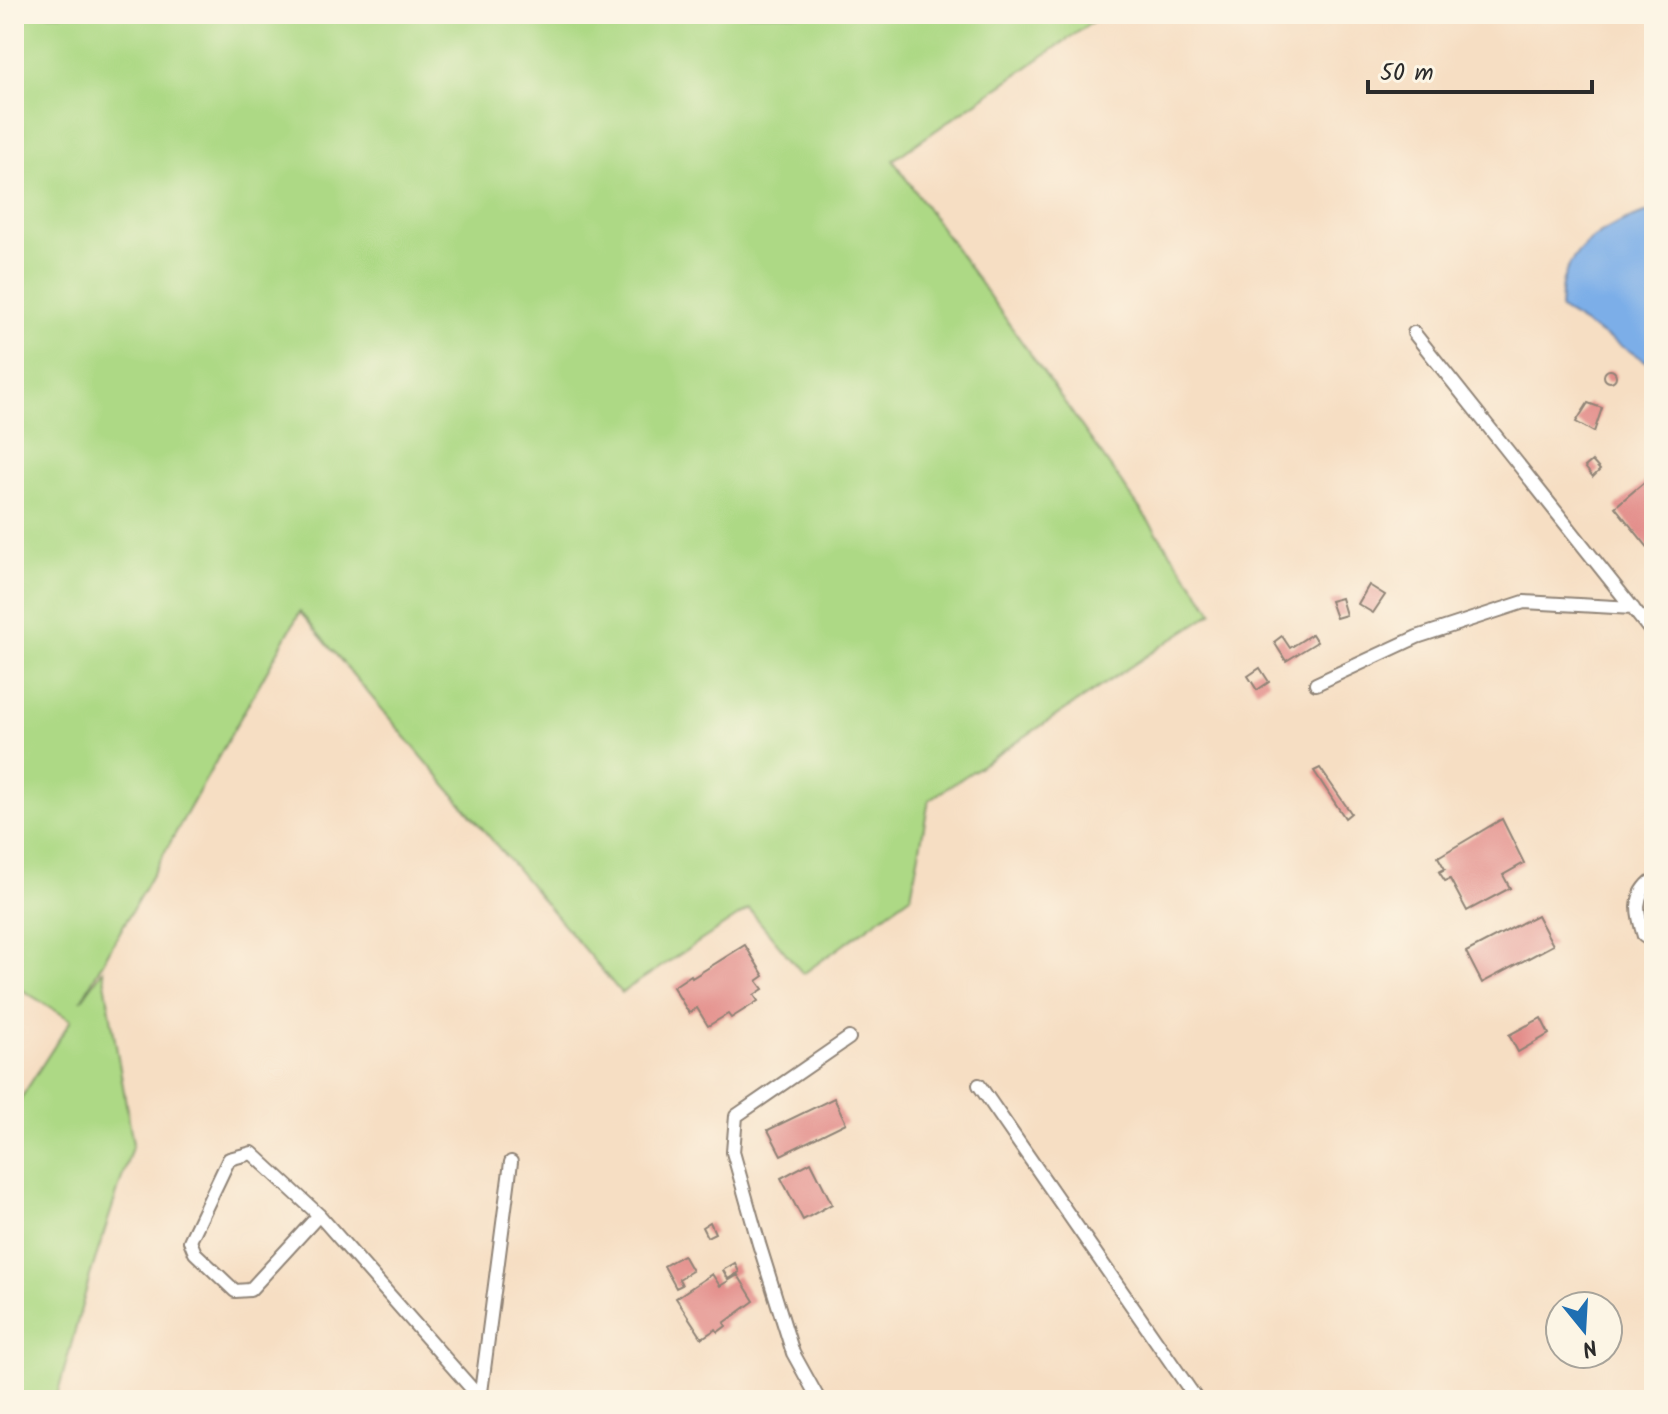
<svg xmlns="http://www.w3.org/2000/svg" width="1668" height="1414" font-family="Kalam,sans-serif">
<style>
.green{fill:#add985;stroke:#6c8258;stroke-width:2}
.water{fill:#7baee8;stroke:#536c8a;stroke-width:2}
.building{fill:#e38d8a}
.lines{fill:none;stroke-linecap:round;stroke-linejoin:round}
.lane-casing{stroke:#908477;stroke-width:16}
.lane{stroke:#fff;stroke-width:12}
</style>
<rect width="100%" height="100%" fill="#fcf5e5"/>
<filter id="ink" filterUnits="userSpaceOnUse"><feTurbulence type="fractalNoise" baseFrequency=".0125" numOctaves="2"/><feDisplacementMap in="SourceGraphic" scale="16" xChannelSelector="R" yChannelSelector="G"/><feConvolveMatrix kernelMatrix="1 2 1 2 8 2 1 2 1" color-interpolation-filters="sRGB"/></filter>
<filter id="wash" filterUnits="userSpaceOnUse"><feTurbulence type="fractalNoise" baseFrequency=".006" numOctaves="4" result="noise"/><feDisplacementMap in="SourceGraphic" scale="32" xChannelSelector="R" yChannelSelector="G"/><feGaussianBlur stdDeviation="1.8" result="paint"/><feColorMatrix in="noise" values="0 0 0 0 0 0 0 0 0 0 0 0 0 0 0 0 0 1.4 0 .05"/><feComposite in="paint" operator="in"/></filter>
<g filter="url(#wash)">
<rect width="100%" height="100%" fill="#f6dec3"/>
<!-- green -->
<path class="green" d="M14,14H1104L893,160L1213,612L929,800L911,896L803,974L749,909L621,993L300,612L81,1001L103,970L133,1144L90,1276L56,1400H14V1109L71,1020L14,985Z"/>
<!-- water -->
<path class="water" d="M1654,210V366L1560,309C1561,299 1560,286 1564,277C1577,238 1619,221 1654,210Z"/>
<g id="blocks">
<!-- building -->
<path class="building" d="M1604 376a6 6 0 1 1 12 0a6 6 0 1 1-12 0Z
M1588,403L1602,408L1594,432L1576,422Z
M1592,461L1600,470L1593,477L1585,467Z
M1654,474V555L1615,507Z
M1369,585L1385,595L1373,613L1358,604Z
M1341,598L1346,615L1336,618L1330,601Z
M1312,634L1317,642L1286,661L1274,642L1282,636L1290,648Z
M1260,668L1269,682L1257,690L1248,676Z
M1320,768L1351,813L1345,818L1314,771Z
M1502,819L1524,863L1503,875L1510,888L1467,911L1450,879L1445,881L1439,872L1445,869L1438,857Z
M1537,915L1553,945L1482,983L1466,952Z
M745,945L764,976L757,981L763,989L754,995L758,1001L731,1018L728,1014L708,1026L697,1008L689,1013L673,987L691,975L692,978Z
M1541,1018L1549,1034L1518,1052L1509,1035Z
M834,1098L846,1123L781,1155L768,1130Z
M811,1162L832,1204L803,1220L781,1178Z
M710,1222L715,1233L707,1237L702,1227Z
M683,1255L692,1271L679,1279L682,1285L676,1288L664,1266Z
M735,1263L739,1272L728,1279L723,1270Z
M712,1274L720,1286L738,1275L754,1301L724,1323L726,1326L718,1332L716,1329L702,1338L676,1298Z"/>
</g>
</g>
<g filter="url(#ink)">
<use href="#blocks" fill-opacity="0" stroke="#908477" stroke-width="2"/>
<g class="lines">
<defs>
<path id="lane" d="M1414,333L1654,635
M1316,684L1417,637L1524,602L1633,608
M1654,879C1632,895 1637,914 1644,936L1654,942
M979,1085L1197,1400
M319,1215L250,1290L235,1291L195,1253L190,1241L229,1159L252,1153L319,1215L480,1398
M480,1400L511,1162
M819,1400L793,1353L759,1244L733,1152L736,1116L849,1038"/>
</defs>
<!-- lane casing -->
<use href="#lane" class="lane-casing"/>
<!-- lane -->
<use href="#lane" class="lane"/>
</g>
</g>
<!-- margin -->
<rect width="1668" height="1414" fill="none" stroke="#fcf5e5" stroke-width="48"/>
<!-- north arrow -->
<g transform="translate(1584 1330) rotate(162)"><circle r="38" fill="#fcf5e5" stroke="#a8a49b" stroke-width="2"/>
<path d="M0-6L14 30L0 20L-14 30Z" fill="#1f6fb2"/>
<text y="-12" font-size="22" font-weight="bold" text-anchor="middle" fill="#2b2b2b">N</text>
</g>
<!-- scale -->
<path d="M1368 80v12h224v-12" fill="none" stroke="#2b2b2b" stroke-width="4"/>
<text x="1380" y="80" font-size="24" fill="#2b2b2b" stroke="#fcf5e5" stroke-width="6" paint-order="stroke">50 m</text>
</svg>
